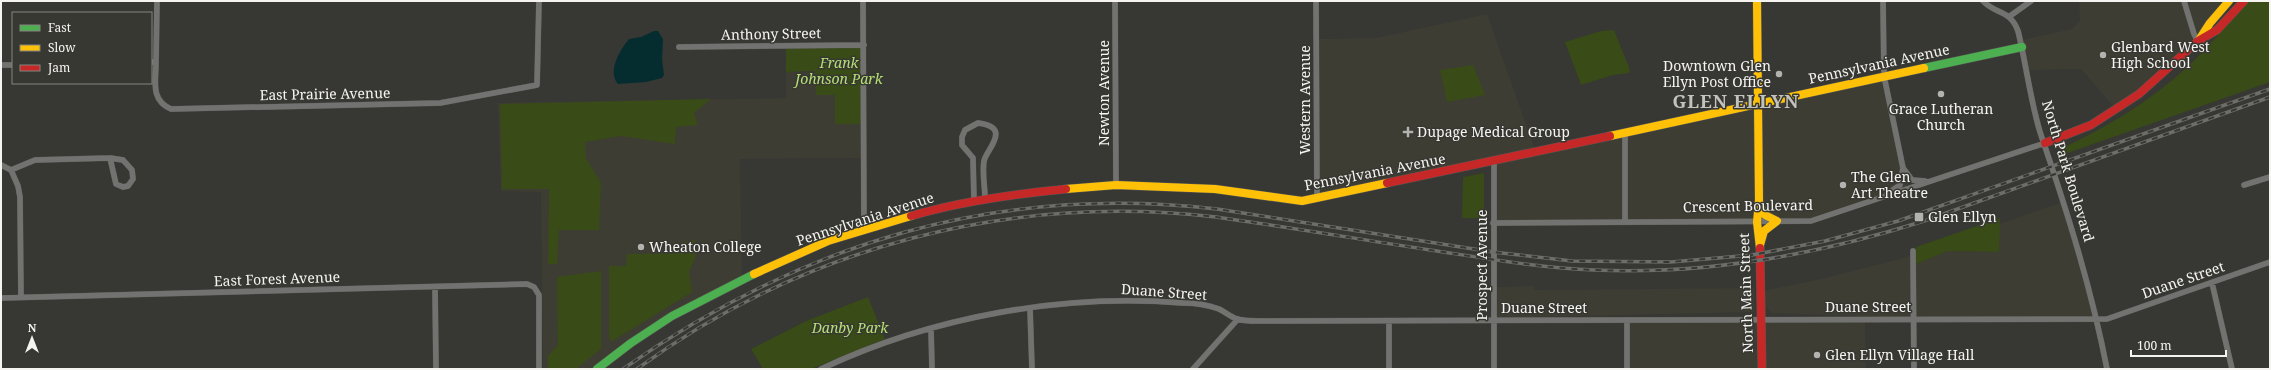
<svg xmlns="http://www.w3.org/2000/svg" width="2271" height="370" font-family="'Noto Serif',serif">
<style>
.built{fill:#3e3d33}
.green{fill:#394b17}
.water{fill:#052d30}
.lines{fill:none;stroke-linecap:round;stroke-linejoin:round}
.street-casing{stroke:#565653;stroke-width:6}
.fast-casing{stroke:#565653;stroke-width:9}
.slow-casing{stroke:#565653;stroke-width:9}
.jam-casing{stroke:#565653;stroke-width:9}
.street{stroke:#727270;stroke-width:5.5}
.fast{stroke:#4caf50;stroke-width:8}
.slow{stroke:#ffc107;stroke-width:8}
.jam{stroke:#c62828;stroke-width:8}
.rail-casing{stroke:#6d6d6b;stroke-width:3.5}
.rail{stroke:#383833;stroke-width:2;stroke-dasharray:6;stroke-linecap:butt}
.poi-dot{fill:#b2b2af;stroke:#383833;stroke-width:1.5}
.labels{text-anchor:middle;stroke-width:3;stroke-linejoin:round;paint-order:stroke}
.street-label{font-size:14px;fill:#f5f4f1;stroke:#383833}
.poi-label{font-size:14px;fill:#f5f4f1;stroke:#383833;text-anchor:start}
.park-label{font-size:14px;font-style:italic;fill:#b5e075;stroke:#383833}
.district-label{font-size:18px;font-weight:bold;letter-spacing:1px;fill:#c3c2bd;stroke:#383833}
</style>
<rect width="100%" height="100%" fill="#373734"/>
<!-- built -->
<path class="built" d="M2079,1H2226L2196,41L2154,78L2115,108L2081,69L2029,70L2022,40L2072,29L2080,21Z
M1487,14L1535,150L1319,196L1318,39L1376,38Z
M815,71L862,124L863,158L740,159L742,277L608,356L592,369H543L541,192L501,191L498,103L786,98V72Z
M1883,79L1907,188L1810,219L1761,220L1760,106Z
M1757,106L1758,219L1627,220V135Z
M1623,135V219L1496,221V163Z
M2063,202L2096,317L1915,318L1914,265L1948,251L1999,252V224Z
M1911,256V318L1771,313L1764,305L1763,291L1821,279Z
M1534,286V290L1754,288V312L1496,318V287Z
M1628,322H1760V369H1629Z
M1764,322H1865L1866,369H1764Z"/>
<!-- green -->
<path class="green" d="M2249,1H2270V82L2062,155L2060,149C2106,128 2149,102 2186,68C2209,47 2228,23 2249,1Z
M1614,30L1630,70L1629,73L1613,75L1581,85L1565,42L1601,31Z
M786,47H862V124H835V95H816L815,71L786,72Z
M1473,65L1485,95L1447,102L1440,70Z
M711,99L694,113L698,125L676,127L675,144L621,136L585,142L586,158L601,183L599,230H559L557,264H548L549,189H502L500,104Z
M1484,173V218H1462L1463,177Z
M2000,218L1999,252L1948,251L1914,265L1916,247Z
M695,240V258L689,272L692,292L611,342L609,337V266H626L627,254L680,253V243Z
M601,271V349L576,369H548V356L558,345L557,277Z
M868,297L885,339L811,369H763L751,349L806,321Z"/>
<!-- water -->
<path class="water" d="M654,31H658L663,39L662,59L664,75L662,78L646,82L618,84C607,71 620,50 629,39L641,37Z"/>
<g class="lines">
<defs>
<path id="street" d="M863,1L864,229
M1115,1L1116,185
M1316,1L1317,198
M1883,1L1884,76L1903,168L1912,180L1925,181
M1983,1C1996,15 2010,9 2018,31C2026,63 2031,105 2041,135C2068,214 2091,287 2107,369
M2184,1L2194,34L2198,41
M2010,16L2031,1
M679,47L864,45
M151,62H156C156,81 150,100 171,109L440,103L537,85L539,1
M156,62L157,1
M1,65H13
M1494,161V369
M1,165L11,170L18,186L20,197L21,297
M11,170L35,160L110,158L116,184L123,187L128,186L133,179L132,170L123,160L110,158
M2244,185L2270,177
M1887,194L1900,185L1903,168
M974,201L973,158L962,145V137L965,130L978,123C1013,127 986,150 984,161C982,173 985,187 985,198
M1625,221V133
M1493,223L1811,221L2045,143
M1913,251L1914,369
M2212,283L2232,369
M435,287L436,369
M1,298L527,284L534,287L539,295V369
M1030,308L1032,369
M1627,320V369
M1389,321V369
M931,329L932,369
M821,369C931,317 1062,293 1183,303C1194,303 1208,305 1219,309C1225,312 1231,317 1237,319C1244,321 1252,321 1258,321L2107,319L2270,262
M1193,369L1238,319"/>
<path id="fast" d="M1924,68L2022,47
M597,369L631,343L672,316L754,274"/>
<path id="slow" d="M1757,1L1759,202L1757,222L1760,248
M2199,40L2210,23L2229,1
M1610,136L1924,68
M1066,189L1116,185L1215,189L1302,201L1387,183
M1759,202L1765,215L1777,221L1764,231L1760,245
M754,274L828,241L911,216"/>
<path id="jam" d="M2045,143L2091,125L2139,94L2198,41L2217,30L2244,1
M1387,183L1610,136
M911,216C961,201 1014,194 1066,189
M1760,248L1762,369"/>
</defs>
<!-- street casing -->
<use href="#street" class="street-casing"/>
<!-- fast casing -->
<use href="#fast" class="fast-casing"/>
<!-- slow casing -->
<use href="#slow" class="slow-casing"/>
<!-- jam casing -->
<use href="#jam" class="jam-casing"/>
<!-- street -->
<use href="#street" class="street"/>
<!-- fast -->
<use href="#fast" class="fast"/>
<!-- slow -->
<use href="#slow" class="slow"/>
<!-- jam -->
<use href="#jam" class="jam"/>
<defs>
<path id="rail" d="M623,369C804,242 997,184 1217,209L1493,252L1572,261L1671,262L1752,255L1825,241L1898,221L2270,89
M637,369C804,247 1010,193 1216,217C1287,227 1358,239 1430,250C1484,258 1539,268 1594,270C1707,275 1817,255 1924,221L2270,97"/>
</defs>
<!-- rail casing -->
<use href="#rail" class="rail-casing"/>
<!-- rail -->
<use href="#rail" class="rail"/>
</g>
<!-- markers -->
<g class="poi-dot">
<circle cx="2103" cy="55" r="4"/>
<circle cx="1779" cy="74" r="4"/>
<circle cx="1941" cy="94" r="4"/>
<path d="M1406 126h4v4h4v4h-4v4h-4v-4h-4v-4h4z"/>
<circle cx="1843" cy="185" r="4"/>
<rect x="1914" y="212" width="10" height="10" rx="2"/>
<circle cx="641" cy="247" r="4"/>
<circle cx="1817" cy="355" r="4"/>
</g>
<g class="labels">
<!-- street labels -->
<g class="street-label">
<text transform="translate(771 34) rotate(-1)" y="5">Anthony Street</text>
<text transform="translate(1879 64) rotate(-12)" y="5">Pennsylvania Avenue</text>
<text transform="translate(1104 93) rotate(-90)" y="5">Newton Avenue</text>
<text transform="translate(325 94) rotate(-1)" y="5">East Prairie Avenue</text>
<text transform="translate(1305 100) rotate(-90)" y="5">Western Avenue</text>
<text transform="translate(2068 171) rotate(73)" y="5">North Park Boulevard</text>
<text transform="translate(1375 172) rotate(-11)" y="5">Pennsylvania Avenue</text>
<text transform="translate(1748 206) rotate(-1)" y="5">Crescent Boulevard</text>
<text transform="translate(865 219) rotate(-18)" y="5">Pennsylvania Avenue</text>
<text transform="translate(1482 265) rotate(-90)" y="5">Prospect Avenue</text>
<text transform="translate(277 279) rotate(-2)" y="5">East Forest Avenue</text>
<text transform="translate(2183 280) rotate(-19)" y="5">Duane Street</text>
<text transform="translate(1164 292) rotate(4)" y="5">Duane Street</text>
<text transform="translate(1746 293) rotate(-92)" y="5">North Main Street</text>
<text x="1868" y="312">Duane Street</text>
<text x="1544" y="313">Duane Street</text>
</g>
<!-- poi labels -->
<g class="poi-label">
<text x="2111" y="52">Glenbard West<tspan x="2111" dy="16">High School</tspan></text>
<text x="1771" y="71" text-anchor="end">Downtown Glen<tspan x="1771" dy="16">Ellyn Post Office</tspan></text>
<text x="1941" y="114" text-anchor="middle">Grace Lutheran<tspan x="1941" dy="16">Church</tspan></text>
<text x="1417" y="137">Dupage Medical Group</text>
<text x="1851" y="182">The Glen<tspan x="1851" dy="16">Art Theatre</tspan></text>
<text x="1928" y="222">Glen Ellyn</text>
<text x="649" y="252">Wheaton College</text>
<text x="1825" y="360">Glen Ellyn Village Hall</text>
</g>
<!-- park labels -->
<g class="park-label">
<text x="839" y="68">Frank<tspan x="839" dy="16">Johnson Park</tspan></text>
<text x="850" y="333">Danby Park</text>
</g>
<!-- district labels -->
<g class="district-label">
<text x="1736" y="108">GLEN ELLYN</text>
</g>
</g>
<!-- border -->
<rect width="2271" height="370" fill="none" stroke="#f5f4f1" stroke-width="4"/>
<!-- legend -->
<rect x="12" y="12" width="140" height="72" fill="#383833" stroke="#84837f"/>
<rect x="20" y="25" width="20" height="6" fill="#4caf50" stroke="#84837f"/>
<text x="48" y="32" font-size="12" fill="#f5f4f1">Fast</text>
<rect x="20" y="45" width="20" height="6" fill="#ffc107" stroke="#84837f"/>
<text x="48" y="52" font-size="12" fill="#f5f4f1">Slow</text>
<rect x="20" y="65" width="20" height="6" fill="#c62828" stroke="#84837f"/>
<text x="48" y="72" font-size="12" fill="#f5f4f1">Jam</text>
<!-- north arrow -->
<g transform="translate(32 338)" stroke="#383833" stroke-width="3" paint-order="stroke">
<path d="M0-3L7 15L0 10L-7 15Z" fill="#f5f4f1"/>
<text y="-6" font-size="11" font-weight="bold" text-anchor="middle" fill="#f5f4f1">N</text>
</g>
<!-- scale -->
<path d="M2131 350v6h95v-6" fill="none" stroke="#f5f4f1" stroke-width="2"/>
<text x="2137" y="350" font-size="12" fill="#f5f4f1" stroke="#383833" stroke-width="3" paint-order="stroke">100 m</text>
</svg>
